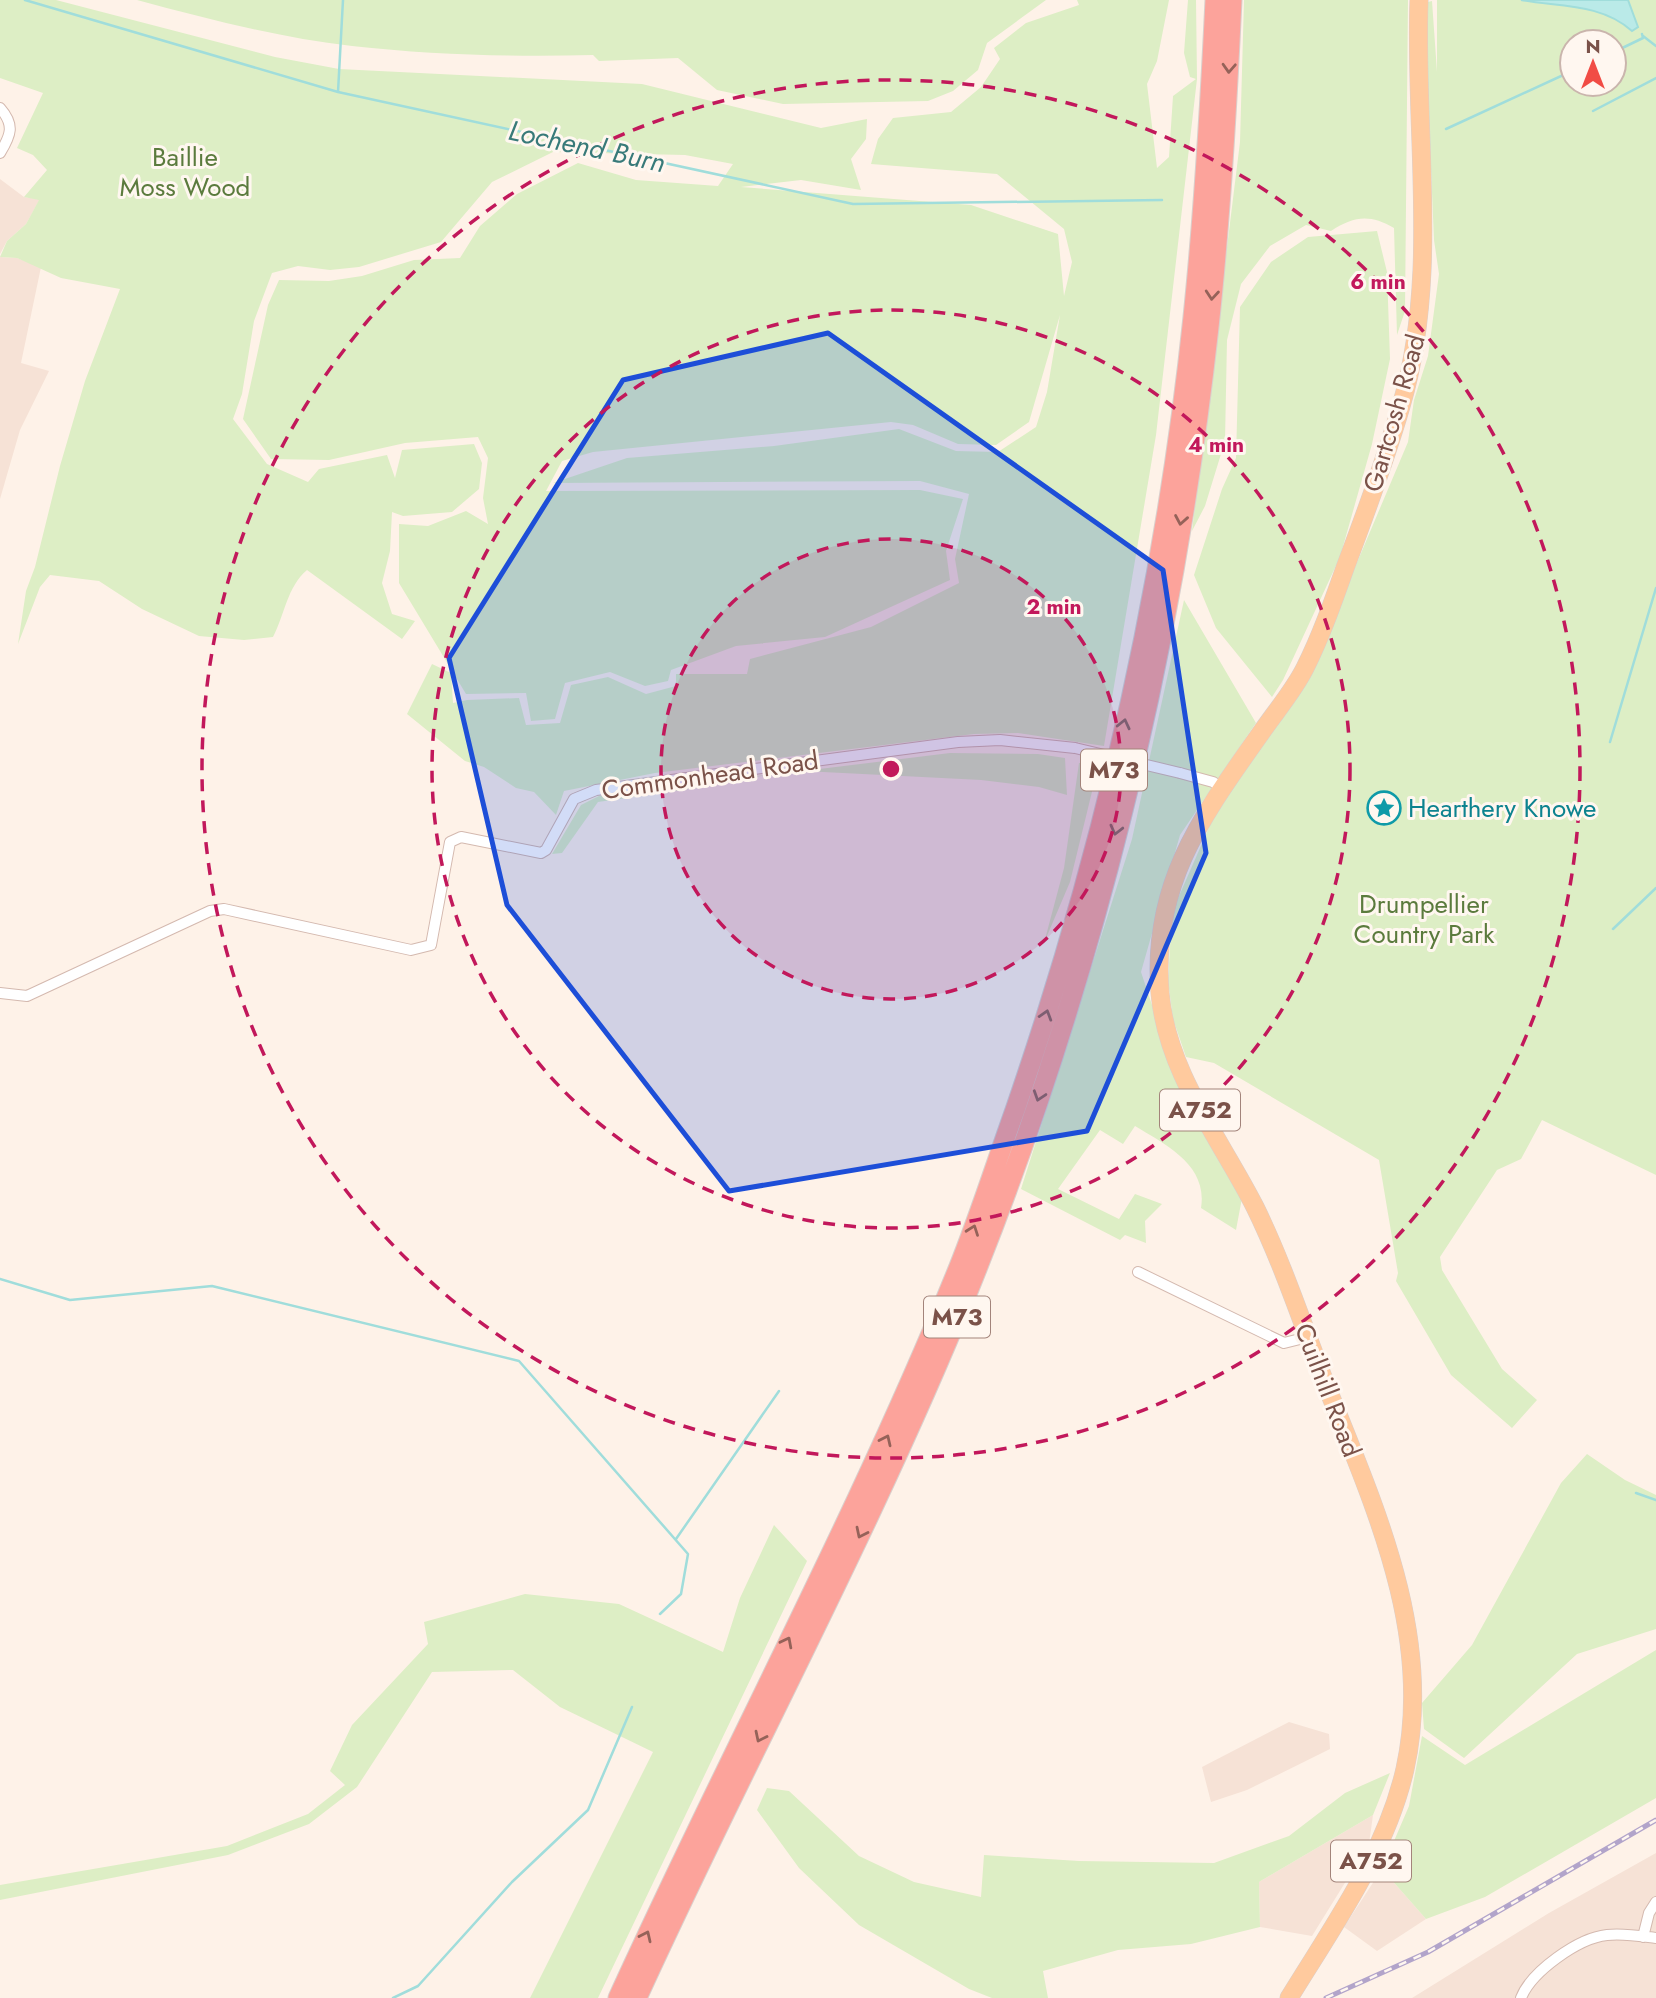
<svg xmlns="http://www.w3.org/2000/svg" width="1656" height="1998" font-family="Jost,sans-serif">
<style>
.residential{fill:#f6e2d6}
.green{fill:#ddeec5;fill-rule:evenodd}
.water{fill:#baeae8;stroke:#a0dddb;stroke-width:2}
.lines{fill:none;stroke-linecap:round;stroke-linejoin:round}
.stream{stroke:#a0dddb;stroke-width:2.5}
.minor-casing{stroke:#d4b9af;stroke-width:12}
.primary-casing{stroke:#dacfcc;stroke-width:19}
.motorway-casing{stroke:#dacfcc;stroke-width:21}
.minor{stroke:#fff;stroke-width:10}
.primary{stroke:#ffca9e;stroke-width:18}
.motorway{stroke:#fca39b;stroke-width:19}
.rail-casing{stroke:#b2a4ca;stroke-width:5}
.rail{stroke:#fff7f0;stroke-width:2.5;stroke-dasharray:8;stroke-linecap:butt}
.minor-bridge-casing{stroke:#d4b9af;stroke-width:12;stroke-linecap:butt}
.minor-bridge{stroke:#fff;stroke-width:10}
.oneway{stroke:#956259}
.marked{fill:#1d4ed8;fill-opacity:0.2;stroke:#1d4ed8;stroke-width:5;stroke-linejoin:round}
.ring{fill:none;stroke:#c2185b;stroke-width:3.5;stroke-dasharray:12 9}
.labels{text-anchor:middle;stroke-width:6;stroke-linejoin:round;paint-order:stroke}
.shield{fill:#fff7f0;stroke:#a3847b;stroke-width:2}
.shield-label{font-size:24px;font-weight:bold;fill:#7b5249}
.park-label{font-size:26px;fill:#5b7b3d;stroke:#fff7f0}
.street-label{font-size:26px;fill:#7b5249;stroke:#fff7f0}
.culture-label{font-size:26px;fill:#0d838f;stroke:#fff7f0;text-anchor:start}
.water-label{font-size:28px;font-style:italic;fill:#387a79;stroke:#fff7f0}
.centre{fill:#c2185b;stroke:#fff7f0;stroke-width:3.5}
.ring-label{font-size:21px;text-anchor:middle;font-weight:bold;fill:#c2185b;stroke:#fff7f0;stroke-width:6;stroke-linejoin:round;paint-order:stroke}
</style>
<rect width="100%" height="100%" fill="#fef2e8"/>
<!-- residential -->
<path class="residential" d="M0,179L24,197L40,199L26,224L7,241L0,254Z
M0,257L17,258L41,267L21,363L49,371L20,430L0,499Z
M1289,1722L1329,1734L1330,1749L1247,1790L1211,1802L1202,1767Z
M1373,1815L1369,1844L1312,1936L1260,1927L1259,1882Z
M1656,1853V1998H1412L1549,1913Z
M1382,1869L1426,1919L1377,1951L1344,1927Z"/>
<!-- green -->
<path class="green" d="M0,0H56L275,57L339,69L642,84L821,128L867,119L866,139L851,159L861,190L801,180L741,187L971,205L1058,234L1064,296L1072,262L1064,229L997,174L871,164L878,139L893,118L951,112L981,87L1000,59L994,48L1026,23L1079,5L1077,0H1169L1157,61L1147,84L1157,168L1169,157L1173,96L1196,79L1190,77L1184,53L1188,0H1196L1197,79L1156,435L1104,746L1018,733L974,734L655,773L564,791L556,815L534,792L516,788L484,767L465,761L407,714L432,664L451,673L453,703L467,700L519,698L526,725L560,723L571,685L608,677L646,694L676,686V674H747L750,659L871,627L959,583L955,559L969,494L920,481L553,483L627,458L774,446L899,429L956,451L998,452L1036,427L1047,392L1060,315L1029,422L996,445L958,444L913,425L891,422L593,452L562,461L546,491L920,490L963,499L946,551L950,580L825,637L736,646L671,670L668,681L645,686L610,672L565,683L555,719L531,721L526,693L466,694L399,583V524L428,526L466,511L488,524L483,498L488,458L478,437L405,443L329,460L271,459L243,419L268,305L279,280L329,281L362,276L414,260L460,258L480,226L517,194L578,163L636,180L718,186L733,164L685,155L553,152L492,182L441,242L359,267L330,270L298,266L272,273L254,321L242,394L233,419L267,464L308,482L319,469L387,455L395,478L402,450L474,444L482,463L479,489L452,512L403,516L392,512L390,551L382,583L392,614L415,621L402,639L307,570C287,587 285,614 273,637L244,640L199,636L142,609L99,581L50,575L40,587L18,644L26,591L35,567L60,466L85,381L120,289L61,278L17,258L0,257L7,241L26,224L39,200L24,197L47,170L33,155L17,148L43,93L0,78Z
M137,0H1046L987,43L978,70L953,91L928,101L783,104L717,90L678,58L599,61L593,55C513,57 432,55 352,46C280,38 208,19 137,0Z
M1244,0H1408L1405,311L1397,335L1394,228C1370,214 1354,216 1331,231L1306,225L1270,246L1241,284L1227,340L1225,441L1205,506L1192,531L1240,142Z
M1437,0H1656V1175L1542,1120L1521,1159L1497,1170L1440,1257L1442,1270L1502,1369L1537,1400L1512,1428L1451,1375L1396,1281L1398,1273L1379,1160L1214,1063L1186,1057L1173,1019L1168,981L1172,912L1214,816L1320,650L1408,442L1414,400L1428,356L1439,274L1434,240L1424,3L1432,1L1437,72ZM1572,42H1614V84H1572Z
M1377,231L1387,272L1390,359L1372,444L1340,557L1283,680L1272,697L1216,628L1194,575L1222,489L1236,458L1240,307L1271,262L1308,237Z
M1184,600L1256,723L1180,835L1141,972L1171,1062L1242,1198L1236,1230L1201,1208C1208,1165 1166,1145 1135,1126L1123,1144L1100,1130L1058,1189L1119,1219L1135,1194L1162,1204L1145,1221L1146,1243L1125,1235L1120,1240L1021,1189L1132,839Z
M950,753L1038,754L1065,758L1067,795L1039,787L981,780L803,771L737,778L697,788L598,802L562,853L552,854L581,805L599,796Z
M1079,763H1099L1070,882L1044,943L1064,868Z
M1587,1454L1625,1480L1656,1495V1629L1577,1654L1464,1758L1424,1729L1422,1703L1472,1645L1561,1483Z
M774,1525L807,1561L598,1998H530L653,1752L560,1707L513,1670L432,1672L357,1787L309,1824L228,1855L0,1900V1885L227,1846L308,1814L345,1785L330,1771L352,1725L428,1644L424,1622L525,1594L619,1604L723,1652L740,1598Z
M1656,1650V1798L1485,1897L1426,1919L1382,1869L1409,1806L1422,1736L1465,1765Z
M1390,1773L1373,1815L1259,1882L1260,1927L1191,1944L1118,1950L1043,1971L1048,1998H992L969,1989L859,1925L799,1868L757,1810L767,1788L789,1791L859,1856L914,1882L981,1897L984,1855L1079,1861L1214,1863L1289,1836L1345,1793Z"/>
<!-- water -->
<path class="water" d="M1521,0H1628L1638,27L1632,31C1601,3 1558,7 1521,0Z"/>
<g class="lines">
<!-- stream -->
<path class="stream" d="M25,0L338,92L853,204L1162,200
M1643,36L1656,46
M1614,52L1643,38L1642,34
M338,92L343,0
M1593,111L1656,78
M1446,129L1572,71
M1610,742L1656,588
M1613,929L1656,888
M0,1279L70,1300L212,1286L519,1361L688,1554L681,1594L660,1614
M1636,1493L1656,1500
M676,1539L779,1391
M393,1998L418,1986L512,1882L588,1810L632,1707"/>
<defs>
<path id="minor" d="M0,108C15,125 11,135 0,153
M1180,773L1213,782L1222,788
M0,993L27,996L210,911L224,909L411,950L431,945L450,842L461,837L541,853L546,850L574,799L596,790L958,742L1000,740L1075,748
M1138,1272L1284,1343L1308,1337
M1643,1937L1649,1913L1656,1902
M1521,1998C1531,1972 1578,1938 1607,1935C1623,1933 1640,1936 1656,1938"/>
<path id="primary" d="M1289,1998C1333,1926 1386,1853 1405,1769C1435,1633 1372,1501 1323,1377C1301,1320 1282,1262 1255,1207C1220,1138 1167,1073 1160,993C1151,883 1203,815 1263,730C1277,710 1294,690 1305,668C1321,636 1333,602 1345,568C1365,515 1385,461 1401,406C1440,275 1414,135 1419,0"/>
<path id="motorway" d="M618,1998C729,1754 857,1518 958,1269C979,1217 996,1163 1015,1110C1103,854 1165,586 1193,317C1204,211 1210,106 1215,0
M637,1998C745,1761 871,1531 969,1289C1092,984 1173,654 1209,327C1221,218 1227,109 1232,0"/>
</defs>
<!-- minor casing -->
<use href="#minor" class="minor-casing"/>
<!-- primary casing -->
<use href="#primary" class="primary-casing"/>
<!-- motorway casing -->
<use href="#motorway" class="motorway-casing"/>
<!-- minor -->
<use href="#minor" class="minor"/>
<!-- primary -->
<use href="#primary" class="primary"/>
<!-- motorway -->
<use href="#motorway" class="motorway"/>
<defs>
<path id="rail" d="M1326,1998L1428,1952L1656,1820"/>
</defs>
<!-- rail casing -->
<use href="#rail" class="rail-casing"/>
<!-- rail -->
<use href="#rail" class="rail"/>
<defs>
<path id="minor-bridge" d="M1075,748L1180,773"/>
</defs>
<!-- minor-bridge casing -->
<use href="#minor-bridge" class="minor-bridge-casing"/>
<!-- minor-bridge -->
<use href="#minor-bridge" class="minor-bridge"/>
</g>
<!-- one-way arrows -->
<defs><path id="oneway-chevron" d="M-2-3.5L2.5 0L-2 3.5" fill="none" stroke-width="1.6" stroke-linecap="round" stroke-linejoin="round" transform="scale(1.75)"/></defs>
<g class="oneway">
<use href="#oneway-chevron" transform="translate(1229 68) rotate(93)"/>
<use href="#oneway-chevron" transform="translate(1212 295) rotate(95)"/>
<use href="#oneway-chevron" transform="translate(1181 520) rotate(100)"/>
<use href="#oneway-chevron" transform="translate(1124 724) rotate(-77)"/>
<use href="#oneway-chevron" transform="translate(1116 830) rotate(104)"/>
<use href="#oneway-chevron" transform="translate(1046 1015) rotate(-73)"/>
<use href="#oneway-chevron" transform="translate(1039 1096) rotate(108)"/>
<use href="#oneway-chevron" transform="translate(973 1230) rotate(-70)"/>
<use href="#oneway-chevron" transform="translate(886 1440) rotate(-65)"/>
<use href="#oneway-chevron" transform="translate(861 1533) rotate(116)"/>
<use href="#oneway-chevron" transform="translate(787 1642) rotate(-63)"/>
<use href="#oneway-chevron" transform="translate(760 1737) rotate(116)"/>
<use href="#oneway-chevron" transform="translate(646 1936) rotate(-65)"/>
</g>
<!-- marked area -->
<path class="marked" d="M828,333L1163,570L1206,853L1087,1131L729,1191L507,905L449,658L623,380Z"/>
<!-- distance rings -->
<circle cx="891" cy="769" r="230" fill="#c2185b" fill-opacity=".12"/>
<g class="ring">
<circle cx="891" cy="769" r="230"/>
<circle cx="891" cy="769" r="459"/>
<circle cx="891" cy="769" r="689"/>
</g>
<!-- icons -->
<defs>
<symbol id="sight-ring" viewBox="-11 -11 22 22"><circle r="9.5" fill="#fff7f0" stroke="#0f9aa8" stroke-width="1.5"/><path d="M0-6L1.8-2.2L6-1.7L2.9 1.2L3.7 5.4L0 3.3L-3.7 5.4L-2.9 1.2L-6-1.7L-1.8-2.2Z" fill="#0f9aa8"/></symbol>
</defs>
<g fill-rule="evenodd">
<use href="#sight-ring" x="1365" y="789" width="38" height="38"/>
</g>
<g class="labels">
<!-- shield labels -->
<g class="shield">
<rect x="1081" y="749.5" width="66" height="41" rx="5"/>
<rect x="1160" y="1089.5" width="80" height="41" rx="5"/>
<rect x="924" y="1296.5" width="66" height="41" rx="5"/>
<rect x="1331" y="1840.5" width="80" height="41" rx="5"/>
</g>
<g class="shield-label">
<text x="1114" y="778">M73</text>
<text x="1200" y="1118">A752</text>
<text x="957" y="1325">M73</text>
<text x="1371" y="1869">A752</text>
</g>
<!-- park labels -->
<g class="park-label">
<text x="185" y="166">Baillie<tspan x="185" dy="30">Moss Wood</tspan></text>
<text x="1424" y="913">Drumpellier<tspan x="1424" dy="30">Country Park</tspan></text>
</g>
<!-- street labels -->
<g class="street-label">
<text transform="translate(1394 413) rotate(-74)" y="9">Gartcosh Road</text>
<text transform="translate(710 775) rotate(-8)" y="9">Commonhead Road</text>
<text transform="translate(1328 1390) rotate(69)" y="9">Cuilhill Road</text>
</g>
<!-- culture labels -->
<g class="culture-label">
<text x="1408" y="817">Hearthery Knowe</text>
</g>
<!-- water labels -->
<g class="water-label">
<text transform="translate(587 146) rotate(12)" y="10">Lochend Burn</text>
</g>
</g>
<circle cx="891" cy="769" r="10" class="centre"/>
<g class="ring-label">
<text x="1378" y="289">6 min</text>
<text x="1216" y="452">4 min</text>
<text x="1054" y="614">2 min</text>
</g>
<!-- north arrow -->
<g transform="translate(1593 63)"><circle r="33" fill="#fff7f0" stroke="#cab5ad" stroke-width="2"/>
<path d="M0-5L12 26L0 18L-12 26Z" fill="#f14c45"/>
<text y="-10" font-size="19" font-weight="bold" text-anchor="middle" fill="#7b5249">N</text>
</g>
</svg>
